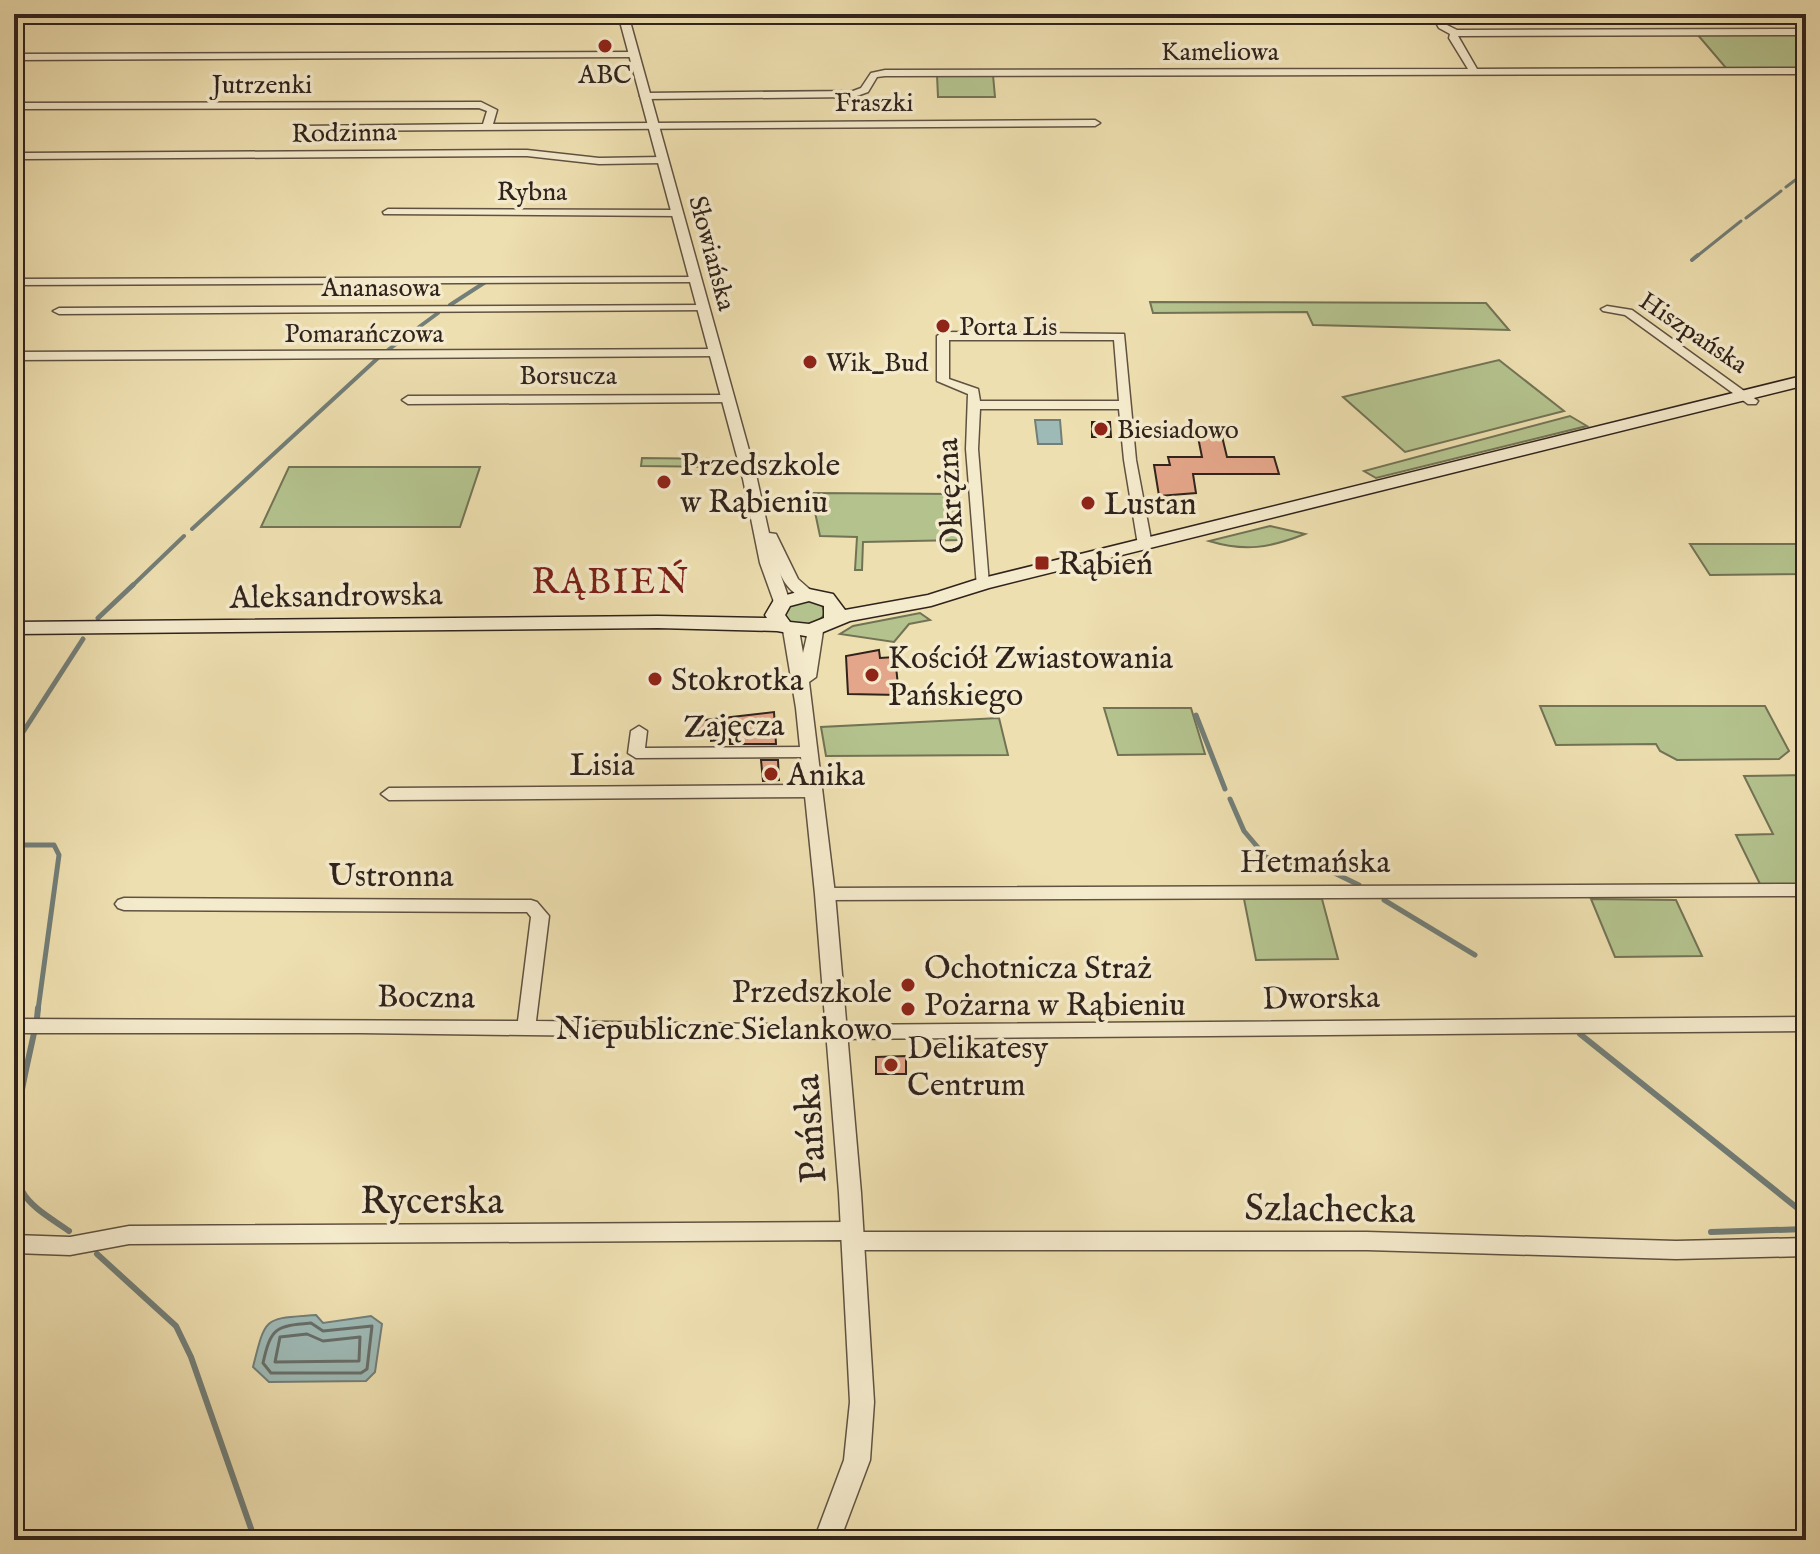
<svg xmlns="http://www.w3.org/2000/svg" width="1820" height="1554" font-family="'IM FELL English',serif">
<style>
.green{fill:#b4c38e;stroke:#727355;stroke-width:2}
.water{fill:#9ebab6;stroke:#727e78;stroke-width:2}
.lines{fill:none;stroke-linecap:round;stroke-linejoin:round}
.shore{stroke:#676e69;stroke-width:3}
.stream-far3{stroke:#727e78;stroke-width:3}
.stream-far2{stroke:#727e78;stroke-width:4}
.stream-far1{stroke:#727e78;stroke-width:5}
.stream{stroke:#727e78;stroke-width:6}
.building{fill:#e4a68a;stroke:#30231c;stroke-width:2}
.minor-casing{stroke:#605241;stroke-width:3}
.tertiary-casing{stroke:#605241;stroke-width:3}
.secondary-casing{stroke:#30231c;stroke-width:3}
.minor{fill:#f4eacc;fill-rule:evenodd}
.tertiary{fill:#f4eacc;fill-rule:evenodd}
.secondary{fill:#f4eacc;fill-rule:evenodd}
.poi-dot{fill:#8f2418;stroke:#f4eacc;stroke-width:3}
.labels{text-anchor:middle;stroke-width:7;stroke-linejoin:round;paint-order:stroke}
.far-street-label{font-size:26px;fill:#30231c;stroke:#f4eacc}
.far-poi-label{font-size:26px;fill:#30231c;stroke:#f4eacc;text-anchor:start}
.poi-label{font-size:32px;fill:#30231c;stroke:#f4eacc;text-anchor:start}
.street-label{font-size:32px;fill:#30231c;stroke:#f4eacc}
.quarter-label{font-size:36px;letter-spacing:2px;fill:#7a1f14;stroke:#f4eacc}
.near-street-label{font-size:38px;fill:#30231c;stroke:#f4eacc}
</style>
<rect width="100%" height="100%" fill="#eedfb0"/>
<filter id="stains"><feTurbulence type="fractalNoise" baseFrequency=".0025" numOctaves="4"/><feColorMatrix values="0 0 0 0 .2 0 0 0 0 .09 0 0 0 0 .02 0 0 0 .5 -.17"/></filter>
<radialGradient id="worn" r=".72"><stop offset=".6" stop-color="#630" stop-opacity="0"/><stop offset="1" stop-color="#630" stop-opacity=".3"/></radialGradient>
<!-- green -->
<path class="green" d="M1697,34H1806V68H1726Z
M937,75H993L995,97H938Z
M1150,302L1486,303L1509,330L1313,325L1307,312L1153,313Z
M1499,360L1564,411L1405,452L1343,397Z
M1570,416L1587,426L1376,478L1364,471Z
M642,458L724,459L723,467L641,466Z
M289,467H480L460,527H261Z
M811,493L959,494L962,538L961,540L863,542L862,570H855L857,537L820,536Z
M1270,526L1305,534C1269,548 1245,552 1209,541Z
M1690,544H1806V574L1710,575Z
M809,600L822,605L825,614C816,626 800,627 788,620L785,615L788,606Z
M920,613L930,620L909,624L894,642L840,634L853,626Z
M1540,706H1765L1789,751L1779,759L1677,760L1660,751L1656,744L1556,745Z
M1104,708H1191L1205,754L1118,755Z
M999,718L1008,755L826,756L821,727Z
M1805,775L1806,884H1760L1736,835L1773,834L1744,776Z
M1244,899H1322L1338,959L1256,960Z
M1591,899L1676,900L1702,956L1615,957Z"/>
<!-- water -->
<path class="water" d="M1035,420H1060L1062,444H1038Z
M316,1315L323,1323L371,1316L382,1324L375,1372L366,1381L269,1382L253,1367C266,1315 264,1319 316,1315Z"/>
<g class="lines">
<!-- shore -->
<path class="shore" d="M311,1323L323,1331L372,1326L367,1369L361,1373H271L263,1363C271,1327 276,1326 311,1323Z
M307,1334L323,1341L360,1337L359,1361L275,1362L280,1337Z"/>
<!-- stream-far3 -->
<path class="stream-far3" d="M1786,187L1806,172
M1746,218L1781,191
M1696,257L1741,221"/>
<!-- stream-far2 -->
<path class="stream-far2" d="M1692,260L1698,255
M450,305L487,281
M388,350L438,313
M192,529L378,358
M131,587L184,536"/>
<!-- stream-far1 -->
<path class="stream-far1" d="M98,618L133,585
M1196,715L1225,789
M14,746L83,639
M1230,799L1244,831L1266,857L1288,865L1324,868L1359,885
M14,845H54L59,855L38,1010
M1384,900L1475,955"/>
<!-- stream -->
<path class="stream" d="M37,1018L38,1008
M34,1033C26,1072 3,1155 22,1191C31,1208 54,1220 69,1231
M1580,1034L1806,1215
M1711,1232L1806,1229
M97,1254L176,1326L191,1357L255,1540"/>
</g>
<!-- building -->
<path class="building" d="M1092,422H1110L1111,437H1092Z
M1197,432H1221L1227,457H1274L1279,474H1193L1196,493L1159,496L1154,465H1170L1168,457H1202Z
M879,650L880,658L895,657L899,695L848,694L846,656Z
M774,712L776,744H730V739L711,741V734L698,735L697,721Z
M761,760H778L779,780L763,781Z
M906,1056V1074H876V1057Z"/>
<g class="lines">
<defs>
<path id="minor" d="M1431,14H1439L1445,24L1457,30L1806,29V35L1458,36L1477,69L1806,68V74L885,76L877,77L868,92L854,97L645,99L640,96L645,93L853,91L861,88L871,73L885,70L1468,69L1449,38L1450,34L1439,28Z
M637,52V56L634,57L14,60V54Z
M481,102L497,110L493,124L1095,120L1100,123L1095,126L305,131L302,130V126L483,124L487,111L479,108L14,109V103Z
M527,150L599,158L662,157L667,160L662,163L599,164L527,156L25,159L20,156L25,153Z
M388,209L677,210L682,213L677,216L384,214L383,212Z
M699,277V281L695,282L14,285V279Z
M703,305L709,308L707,310L59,314L53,311L59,308Z
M1607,306L1632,310L1758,401L1756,404H1748L1625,315L1603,311L1601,309Z
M943,332L1124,334L1136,460L1152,545L1150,548L1145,549L1138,545L1124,460L1119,409H980L978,449L989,584L987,587H977L966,449L968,394L937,381V336ZM949,340H1114L1119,401H980L978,389L949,379Z
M715,349L719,350V356L14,360V352Z
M728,395L732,396V402L408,404L402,400L408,396Z
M639,726L647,731L645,748L808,747L816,752L808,757L636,758L628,753L631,731Z
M814,785L822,791L814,797L389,800L381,794L389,788Z
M1806,884V896L825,900L819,898L816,894L819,890L825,888Z
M124,898L531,900L537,902L549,916L536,1021L837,1025L1806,1017V1031L837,1039L360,1033H14V1019L518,1021L531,917L527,912L124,910L118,908L115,904L118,900Z
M852,1222L859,1225L862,1232H1367L1676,1241L1806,1238V1256L1676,1259L1367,1250H853L846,1247L843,1240L129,1244L70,1255L14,1253V1235L70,1237L129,1226Z"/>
<path id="tertiary" d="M618,14H628L757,479L769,533L776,534L798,579L815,594L813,597C798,601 785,586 780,573L790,602L788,605L782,607L774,602L760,563L743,479Z
M791,625L799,630L803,653L809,627H821L823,631L816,677L809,682L835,894L861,1193L874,1402L870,1460L840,1540H814L844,1460L850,1402L839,1193L815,894L796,708L783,630Z"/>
<path id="secondary" d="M1806,375V385L989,588L931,606L850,621L811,637L777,631L658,628L14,634V622L658,616L767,618L765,615L775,598L809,589L833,594L845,610L928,595L975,580ZM809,601L824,606V618L809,624L790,622L785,615L790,606Z"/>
</defs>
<!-- minor casing -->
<use href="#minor" class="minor-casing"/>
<!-- tertiary casing -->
<use href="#tertiary" class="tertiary-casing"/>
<!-- secondary casing -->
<use href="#secondary" class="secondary-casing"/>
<!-- minor -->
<use href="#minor" class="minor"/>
<!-- tertiary -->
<use href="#tertiary" class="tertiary"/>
<!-- secondary -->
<use href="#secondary" class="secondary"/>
</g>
<!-- markers -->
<g class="poi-dot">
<circle cx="605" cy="46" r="8"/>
<circle cx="943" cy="326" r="8"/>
<circle cx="810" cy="362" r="8"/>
<circle cx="1101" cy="429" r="8"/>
<circle cx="664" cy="482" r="8"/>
<circle cx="1088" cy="503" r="8"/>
<rect x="1034" y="555" width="16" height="16" rx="4"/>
<circle cx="872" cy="675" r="8"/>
<circle cx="655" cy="679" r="8"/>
<circle cx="771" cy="774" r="8"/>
<circle cx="908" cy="985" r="8"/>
<circle cx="908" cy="1009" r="8"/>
<circle cx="891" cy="1065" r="8"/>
</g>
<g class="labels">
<!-- far-street labels -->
<g class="far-street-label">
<text x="1220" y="60">Kameliowa</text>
<text x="262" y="93">Jutrzenki</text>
<text x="874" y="111">Fraszki</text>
<text transform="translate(344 132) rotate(-1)" y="9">Rodzinna</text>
<text x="532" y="200">Rybna</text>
<text transform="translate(713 253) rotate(75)" y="9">Słowiańska</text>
<text x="381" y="296">Ananasowa</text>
<text transform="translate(1694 332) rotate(34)" y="9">Hiszpańska</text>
<text x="364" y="342">Pomarańczowa</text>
<text x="568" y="384">Borsucza</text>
</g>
<!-- far-poi labels -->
<g class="far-poi-label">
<text x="605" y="83" text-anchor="middle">ABC</text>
<text x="959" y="335">Porta Lis</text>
<text x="826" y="371">Wik_Bud</text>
<text x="1117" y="438">Biesiadowo</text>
</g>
<!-- poi labels -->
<g class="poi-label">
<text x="680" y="475">Przedszkole<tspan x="680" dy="37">w Rąbieniu</tspan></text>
<text x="1104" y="514">Lustan</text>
<text x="1058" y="574">Rąbień</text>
<text x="888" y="668">Kościół Zwiastowania<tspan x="888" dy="37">Pańskiego</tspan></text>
<text x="671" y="690">Stokrotka</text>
<text x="787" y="785">Anika</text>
<text x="924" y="978">Ochotnicza Straż<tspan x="924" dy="37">Pożarna w Rąbieniu</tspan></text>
<text x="892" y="1002" text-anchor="end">Przedszkole<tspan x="892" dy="37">Niepubliczne Sielankowo</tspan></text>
<text x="907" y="1058">Delikatesy<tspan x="907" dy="37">Centrum</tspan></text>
</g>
<!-- street labels -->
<g class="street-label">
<text transform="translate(949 496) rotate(-93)" y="11">Okrężna</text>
<text transform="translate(336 595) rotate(-1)" y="11">Aleksandrowska</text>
<text transform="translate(734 725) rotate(-1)" y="11">Zajęcza</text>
<text x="602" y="775">Lisia</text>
<text x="1315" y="872">Hetmańska</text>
<text x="391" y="886">Ustronna</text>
<text transform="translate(426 996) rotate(1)" y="11">Boczna</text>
<text transform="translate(1321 997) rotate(-1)" y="11">Dworska</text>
</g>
<!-- quarter labels -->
<g class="quarter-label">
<text x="611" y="593">RĄBIEŃ</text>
</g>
<!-- near-street labels -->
<g class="near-street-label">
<text transform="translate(809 1129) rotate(-94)" y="13">Pańska</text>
<text x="432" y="1213">Rycerska</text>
<text transform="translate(1330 1208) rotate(1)" y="13">Szlachecka</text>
</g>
</g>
<!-- margin -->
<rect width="1820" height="1554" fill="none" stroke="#eedfb0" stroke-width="48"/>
<rect x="16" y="16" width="1788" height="1522" fill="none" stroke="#30231c" stroke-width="4"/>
<rect x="24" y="24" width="1772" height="1506" fill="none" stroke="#30231c" stroke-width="2"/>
<rect width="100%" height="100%" filter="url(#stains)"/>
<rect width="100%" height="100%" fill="url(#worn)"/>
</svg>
